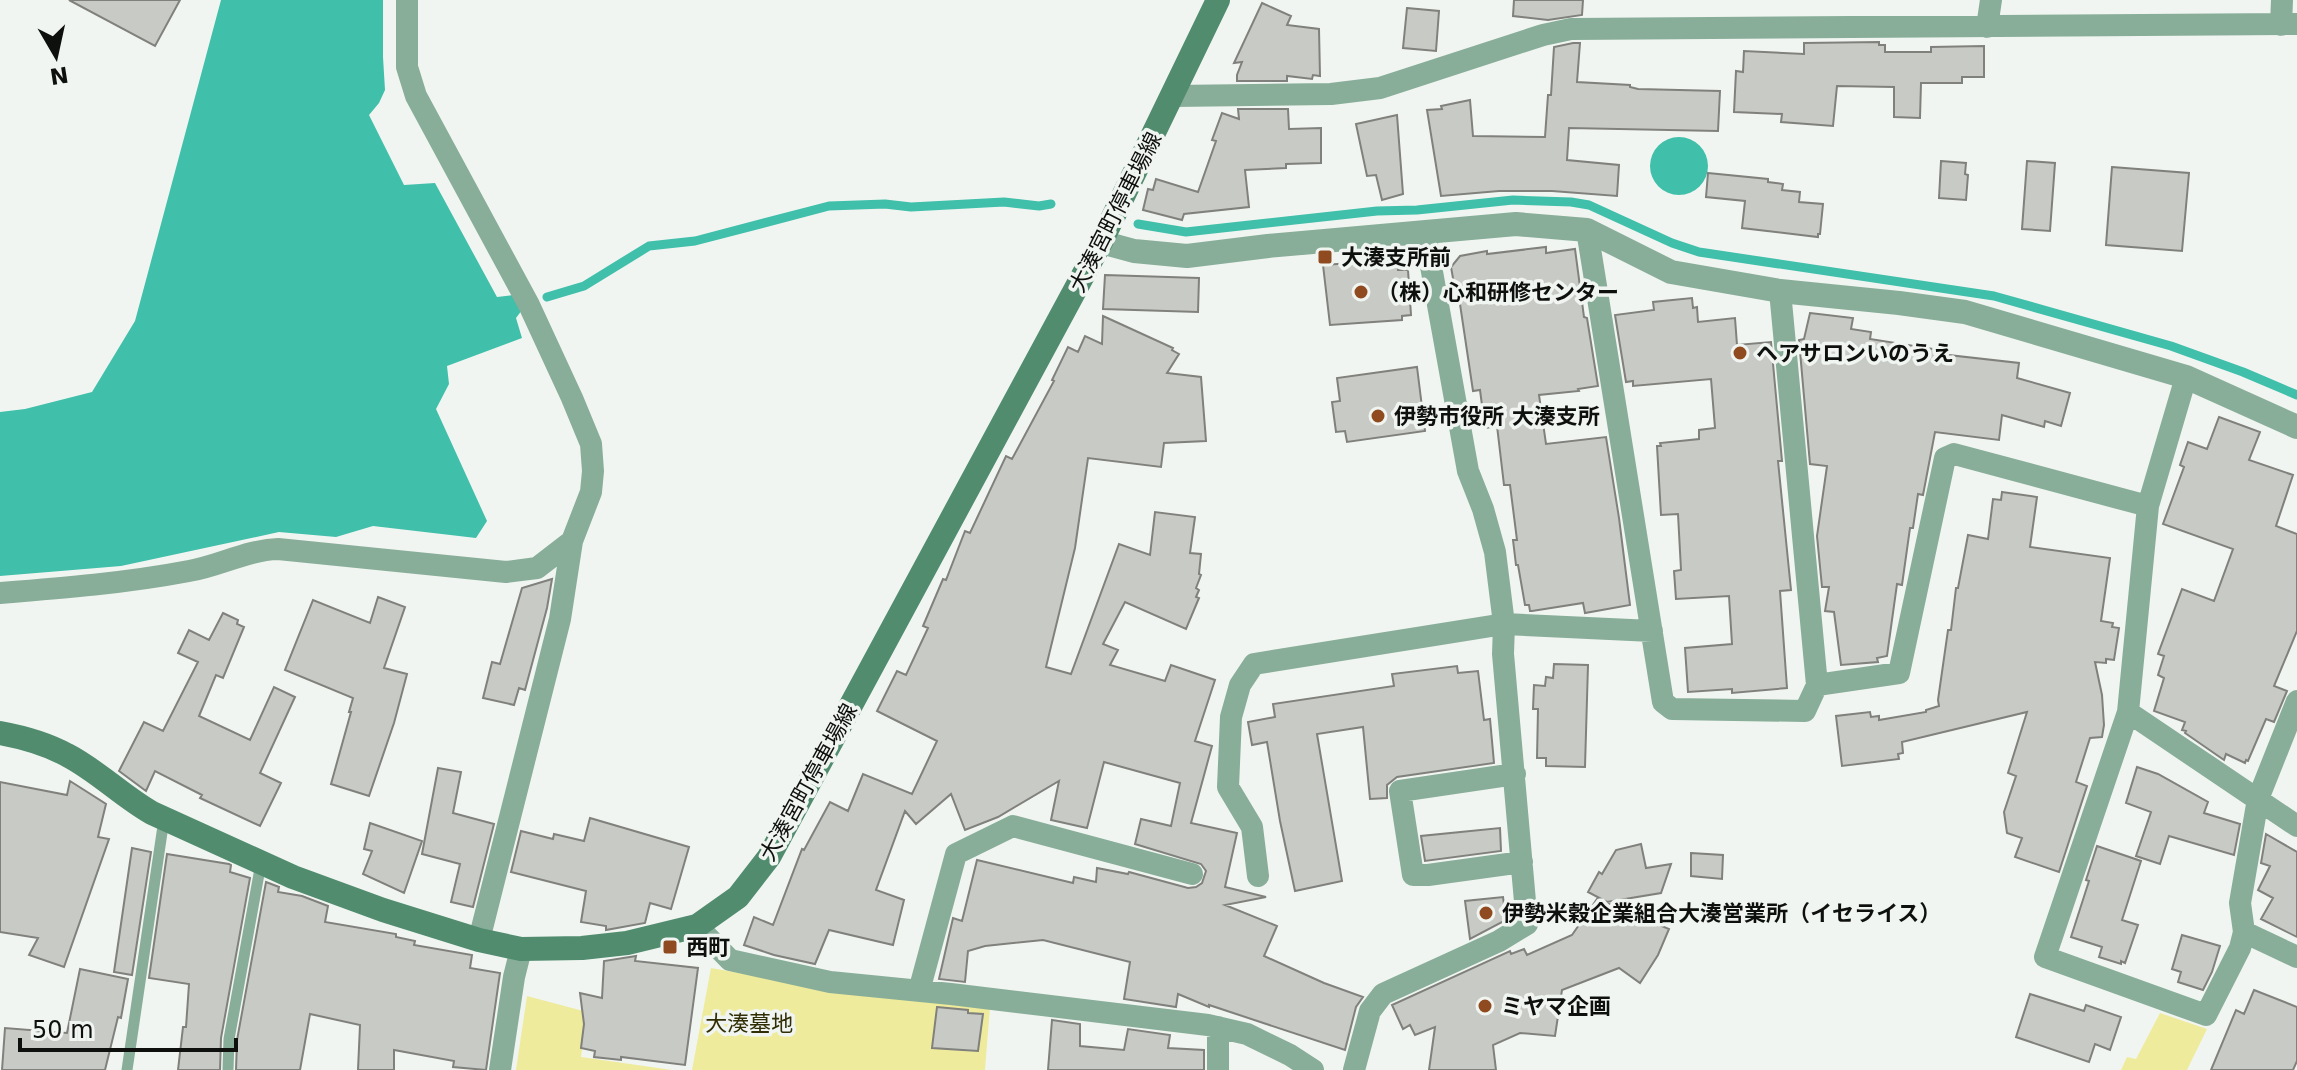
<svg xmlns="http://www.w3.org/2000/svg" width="2297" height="1070" font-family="'DejaVu Sans','Noto Sans JP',sans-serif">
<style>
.green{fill:#efeb9c}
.water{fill:#40bfaa}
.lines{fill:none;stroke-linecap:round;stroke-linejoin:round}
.stream{stroke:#40bfaa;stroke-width:9}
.building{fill:#c8cac5;stroke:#80817d;stroke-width:2}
.service{stroke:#88ae99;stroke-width:11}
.minor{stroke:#88ae99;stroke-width:22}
.tertiary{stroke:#88ae99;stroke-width:24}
.secondary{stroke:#518c6f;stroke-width:24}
.poi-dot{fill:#8f4b1f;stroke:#f1f5f1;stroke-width:3}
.labels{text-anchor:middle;stroke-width:7;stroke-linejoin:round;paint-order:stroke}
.street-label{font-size:22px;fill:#0e100e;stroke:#f1f5f1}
.poi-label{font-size:22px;font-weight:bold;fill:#0e100e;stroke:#f1f5f1;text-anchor:start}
.park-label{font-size:22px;fill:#312e05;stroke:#f1f5f1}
</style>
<rect width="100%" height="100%" fill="#f1f5f1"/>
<!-- green -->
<path class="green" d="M711,968L821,987L990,1007L985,1070H692Z
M527,996L587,1012L581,1057L672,1070H516Z
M2160,1013L2207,1029L2187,1070H2121L2127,1057L2136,1059Z"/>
<!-- water -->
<path class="water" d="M221,0H383V57L385,90L379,103L369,115L404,185L435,183L497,297L513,295L522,310L516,318L522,338L447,366L449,384L436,409L487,521L476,538L373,526L336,537L279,532L121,566L0,576V412L25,409L92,392L135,321Z
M1650 166a29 29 0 1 1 58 0a29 29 0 1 1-58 0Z"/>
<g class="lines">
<!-- stream -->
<path class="stream" d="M1138,224L1186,232L1377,211L1417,210L1513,200L1571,202L1589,205L1672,243L1699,252L1994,296L2171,346L2243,372L2297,395
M547,297L584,286L649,246L695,241L829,206L885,204L911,207L1004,202L1039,206L1051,204"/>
</g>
<!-- building -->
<path class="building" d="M69,0H180L155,46Z
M1514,0H1583L1582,15L1548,20L1513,16Z
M1262,3L1291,16L1287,25L1319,29L1320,76L1313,75L1312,79L1287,76V81H1237V75L1242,62L1234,63Z
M1407,8L1439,11L1436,51L1403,48Z
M1879,42V45H1885V52H1931V47L1984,46V77H1962V83H1921L1920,118L1894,117V87L1837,86L1833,126L1781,122L1782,114L1734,112L1736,71L1743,72L1744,51L1804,54V43Z
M1573,43H1580L1577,82L1630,85V87L1638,89L1720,91L1718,131L1569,128L1567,160L1619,165L1617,196L1552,191H1499L1441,196L1427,110L1442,109L1441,106L1470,100L1473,136L1545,137L1548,95H1551L1554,47Z
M1238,109H1288L1289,129L1321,128V163L1286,164V168L1245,170L1249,207L1184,214L1182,220L1143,210L1148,189L1153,190L1156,179L1198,192L1216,141L1212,140L1222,113L1239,119Z
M1397,115L1403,194L1382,200L1376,175L1367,176L1356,124Z
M1941,161L1966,163L1965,174L1968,175L1966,200L1939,198Z
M2027,161L2055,163L2050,231L2022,229Z
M2112,167L2189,173L2182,251L2106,245Z
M1708,173L1768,179V182L1783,184L1782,190L1800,192L1799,202L1823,204L1820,234H1818V237L1742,228L1745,201L1706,197Z
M1546,247V253L1575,249L1584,317L1587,318L1598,386L1578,389L1579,391L1539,395L1546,444L1606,437L1619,518L1630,605L1585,613L1583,603L1532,611H1530L1529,605H1525L1518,565H1516L1513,540H1517L1510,485H1504L1497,426L1485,428L1480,390L1473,391L1457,284H1454L1451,267L1460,256L1487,251V254Z
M1397,260L1398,270H1408L1411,315L1402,316V320L1330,325L1323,265Z
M1105,275L1199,278L1198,312L1103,309Z
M1692,298L1693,308L1697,307L1698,322L1735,318L1737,345L1771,342L1782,461H1778L1791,590L1780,591L1787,688L1732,693V689L1688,692L1685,648L1732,644L1729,596L1676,599L1674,571L1681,570L1678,514L1661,515L1657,446H1661L1660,443L1699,439V430L1715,428L1711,379L1633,386V381L1626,382L1615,315L1654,310L1653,302Z
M1810,313L1853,318L1851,329L1871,332L1870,339L1940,350V354L2019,363L2017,378L2070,393L2061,426L2045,421L2044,427L2002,415L1999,440L1935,432L1923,495L1918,494L1913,528H1910L1902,585L1897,584L1887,656L1877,658L1878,662L1841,665L1834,612L1825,611L1829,587H1822L1817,536L1827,466L1810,464L1799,340L1804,339Z
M1103,316L1173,348L1172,350L1179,354L1167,373L1201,377L1206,441L1164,443L1161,467L1088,458L1075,548L1046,667L1071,674L1119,544L1150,555L1155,512L1195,517L1190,553L1201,554L1199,574L1201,575L1196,588L1199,590L1196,597L1199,598L1186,629L1125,602L1103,644L1118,650L1110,665L1165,681L1171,665L1215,680L1195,741L1212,746L1191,823L1237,833L1225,887L1266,897L1225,905L1277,926L1264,956L1324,983L1363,997L1356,1007L1345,1050L1209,1005V1007L1178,994L1176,1007L1124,999L1130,962L1043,940L985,946L968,951L965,982L939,979L953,918L962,921L977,860L1073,883L1074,877L1096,882L1097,868L1128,874L1129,872L1188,888L1196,887L1202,883L1206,871L1201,864L1135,844L1141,819L1171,826L1180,783L1104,762L1087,828L1051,820L1059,781L998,817L965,830L951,794L916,824L905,811L876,890L904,900L893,945L829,930L815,964L774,955L744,945L754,917L773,925L802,849L804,850L830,802L848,811L863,774L912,794L937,741L877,711L897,671L906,675L928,628L923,626L943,579L946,580L965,531L970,533L1006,456L1012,459L1054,381L1052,380L1068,347L1078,352L1085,336L1102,344Z
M1417,367L1425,431L1347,442L1345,431L1336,432L1332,402L1340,401L1337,378Z
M2219,417L2260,432L2249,460L2293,475L2276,526L2297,534V631L2274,686L2287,691L2274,722L2266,719L2248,761L2246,760L2245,763L2226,754L2224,760L2185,733L2186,731L2182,730L2185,722L2154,711L2164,678L2158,675L2164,656L2158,654L2182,589L2214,601L2233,549L2163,524L2184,467L2180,465L2188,442L2207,449Z
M2002,492L2037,497L2030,547L2110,558L2101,621L2113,623L2112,627L2119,628L2114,660L2106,659V663L2095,662L2102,695L2104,725L2102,737L2090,738L2076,782L2087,786L2059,872L2015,857L2022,838L2007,833L2004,812L2016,776L2008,773L2027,712L1902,742L1903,753L1898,754L1899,759L1842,766L1836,716L1870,712L1871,717L1879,716V720L1926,712V710L1939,706L1938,700L1948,630H1951L1956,588H1958L1968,535L1988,539L1993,499L2001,500Z
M552,579L547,608L525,690L519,688L514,705L483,698L492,662L500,664L522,588Z
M378,597L405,607L384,668L407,674L394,723L369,796L331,784L351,712H349L353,698L285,670L313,600L370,623Z
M223,613L238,620L237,624L244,627L223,678L216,675L199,716L250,740L274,687L295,697L260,773L281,783L260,826L200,798L202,795L155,771L146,791L119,771L144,722L163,731L198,662L178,653L189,630L209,640Z
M1554,664L1588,665L1585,767L1546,766V758H1537L1538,709H1533L1534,685L1545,686L1546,677L1553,678Z
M1457,666L1458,673L1478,671L1484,720L1490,719L1494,763L1397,777L1387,785V798L1370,799L1363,727L1317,734L1342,881L1295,891L1280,821L1267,742L1252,745L1248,722L1275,717L1273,704L1394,686L1392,674Z
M2137,767L2158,774L2208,802L2204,813L2240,824L2234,855L2169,836L2160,864L2136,856L2151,812L2126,803Z
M438,768L461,772L453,813L494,824L473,907L451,902L460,864L422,854Z
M70,781L106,804L98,837L109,839L64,967L29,955L38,938L0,932V782L67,795Z
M590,818L689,847L671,909L650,903L645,923L606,930V926L581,922L586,891L511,872L521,831L553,839L554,834L584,841Z
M370,823L422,841L404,893L363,874L372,851L364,849Z
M1500,828L1501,851L1425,861L1421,836Z
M2266,834L2297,852V937L2261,919L2273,898L2258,890L2270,866L2261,863Z
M1641,844L1646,868L1671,864L1661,893L1607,902L1588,892L1599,872L1602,874L1616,850Z
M2097,846L2141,861L2122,920L2138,925L2125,963L2121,961V964L2099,957L2102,947L2071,937L2089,881L2086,880Z
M132,848L151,852L132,975L114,972Z
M1691,853L1723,855L1722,879L1691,876Z
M167,854L229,864L231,865L230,872L250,878L221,1038L220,1070H178L183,1027H186L189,984L149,978Z
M266,882L279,887L278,892L302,896L328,906L325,922L396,934V937L415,941L414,945L472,955L470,968L500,973L486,1070L453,1067L454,1061L394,1050V1070H358L360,1025L310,1014L300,1070H236L237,1040Z
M1503,897L1506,920L1470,939L1465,901Z
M1597,899L1669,929L1658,955L1640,983L1619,968L1562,990L1555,1036L1520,1033L1493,1045L1496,1070H1429L1435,1027L1415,1035L1410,1025L1403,1029L1392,1005L1510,951L1511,954L1524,949L1527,955L1572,935Z
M2182,935L2220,946L2212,972L2203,990L2178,982L2181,972L2172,969Z
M636,956L635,961L698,968L685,1065L621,1057V1060L594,1057L595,1051L581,1048L584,1024L580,993L602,998L604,961Z
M80,969L128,979L121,1018L118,1017L105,1070H2L5,1028L67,1033Z
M2254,990L2297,1007V1061L2293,1070H2211L2236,1010L2244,1014Z
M2030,994L2084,1011L2086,1005L2121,1017L2110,1050L2095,1044L2089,1062L2016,1037Z
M937,1007L968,1010V1013L983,1014L978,1051L932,1048Z
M1052,1020L1080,1024V1046L1124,1050L1128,1029L1170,1035L1168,1048L1204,1050V1070H1048Z"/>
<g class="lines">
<!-- service -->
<path class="service" d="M127,1070L164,819
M228,1070L229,1039L261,863"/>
<!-- minor -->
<path class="minor" d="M2281,25L2282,0
M1987,27L1991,0
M1173,96L1331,94L1380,88L1543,35L1571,29L2297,24
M1587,230L1663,702L1672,709L1805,711L1817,685L1780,291
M1425,233L1468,471L1483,509L1495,552L1504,624L1652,631
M2186,377L2148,506L2128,712L2045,957L2206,1015L2240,948L2244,932L2240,903L2258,799L2297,701
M0,593C63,588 126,583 189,571C219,566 247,550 278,549L506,572L537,568L572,541L591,492L593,471L591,444L572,398L529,305L416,96L407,67V0
M1817,685L1899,673L1945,458L1954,454L2148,506
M2128,712L2297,826
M1515,774L1400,791L1413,875H1428L1522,862
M1258,876L1252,827L1228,787L1231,717L1240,685L1254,664L1504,624L1503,654L1527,924L1499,941L1383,994L1370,1011L1354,1070
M697,926L730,960L830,982L951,994L1208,1025L1247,1034L1290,1055L1313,1070
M2244,932L2297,957
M479,940L560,619L572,541
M919,991L956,854L1013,826L1192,874
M500,1070L514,977L521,949
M1218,1070V1027"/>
<!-- tertiary -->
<path class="tertiary" d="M1101,242L1134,251L1187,256L1268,246L1516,224L1587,230L1671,272L1780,291L1899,303L1965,312L2186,377L2297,427"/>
<!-- secondary -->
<path class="secondary" d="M0,733C22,737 47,744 67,755C98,771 122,796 152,813L293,877L383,910L479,940L521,949L582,948L627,943L697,926L738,897L769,857L1101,242L1218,0"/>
</g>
<!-- markers -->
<g class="poi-dot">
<rect x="1317" y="249" width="16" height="16" rx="4"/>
<circle cx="1361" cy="292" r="8"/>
<circle cx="1740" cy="353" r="8"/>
<circle cx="1378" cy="416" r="8"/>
<circle cx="1486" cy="913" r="8"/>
<rect x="662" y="939" width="16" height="16" rx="4"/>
<circle cx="1485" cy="1006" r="8"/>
</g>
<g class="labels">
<!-- street labels -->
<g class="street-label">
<text transform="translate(1115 212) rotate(-63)" y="8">大湊宮町停車場線</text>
<text transform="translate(808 782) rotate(-61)" y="8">大湊宮町停車場線</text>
</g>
<!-- poi labels -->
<g class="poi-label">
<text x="1341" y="265">大湊支所前</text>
<text x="1377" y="300">（株）心和研修センター</text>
<text x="1756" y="361">ヘアサロンいのうえ</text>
<text x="1394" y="424">伊勢市役所 大湊支所</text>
<text x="1502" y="921">伊勢米穀企業組合大湊営業所（イセライス）</text>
<text x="686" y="955">西町</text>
<text x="1501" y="1014">ミヤマ企画</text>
</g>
<!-- park labels -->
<g class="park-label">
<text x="749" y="1031">大湊墓地</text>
</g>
</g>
<!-- north arrow -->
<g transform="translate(56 56) rotate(171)" stroke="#f1f5f1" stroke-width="6" paint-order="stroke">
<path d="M0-6L14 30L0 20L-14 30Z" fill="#0e100e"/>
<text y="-12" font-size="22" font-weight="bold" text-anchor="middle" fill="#0e100e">N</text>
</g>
<!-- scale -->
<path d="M20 1038v12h216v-12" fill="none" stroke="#0e100e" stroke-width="4"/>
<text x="32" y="1038" font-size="24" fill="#0e100e" stroke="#f1f5f1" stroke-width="6" paint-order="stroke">50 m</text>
</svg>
